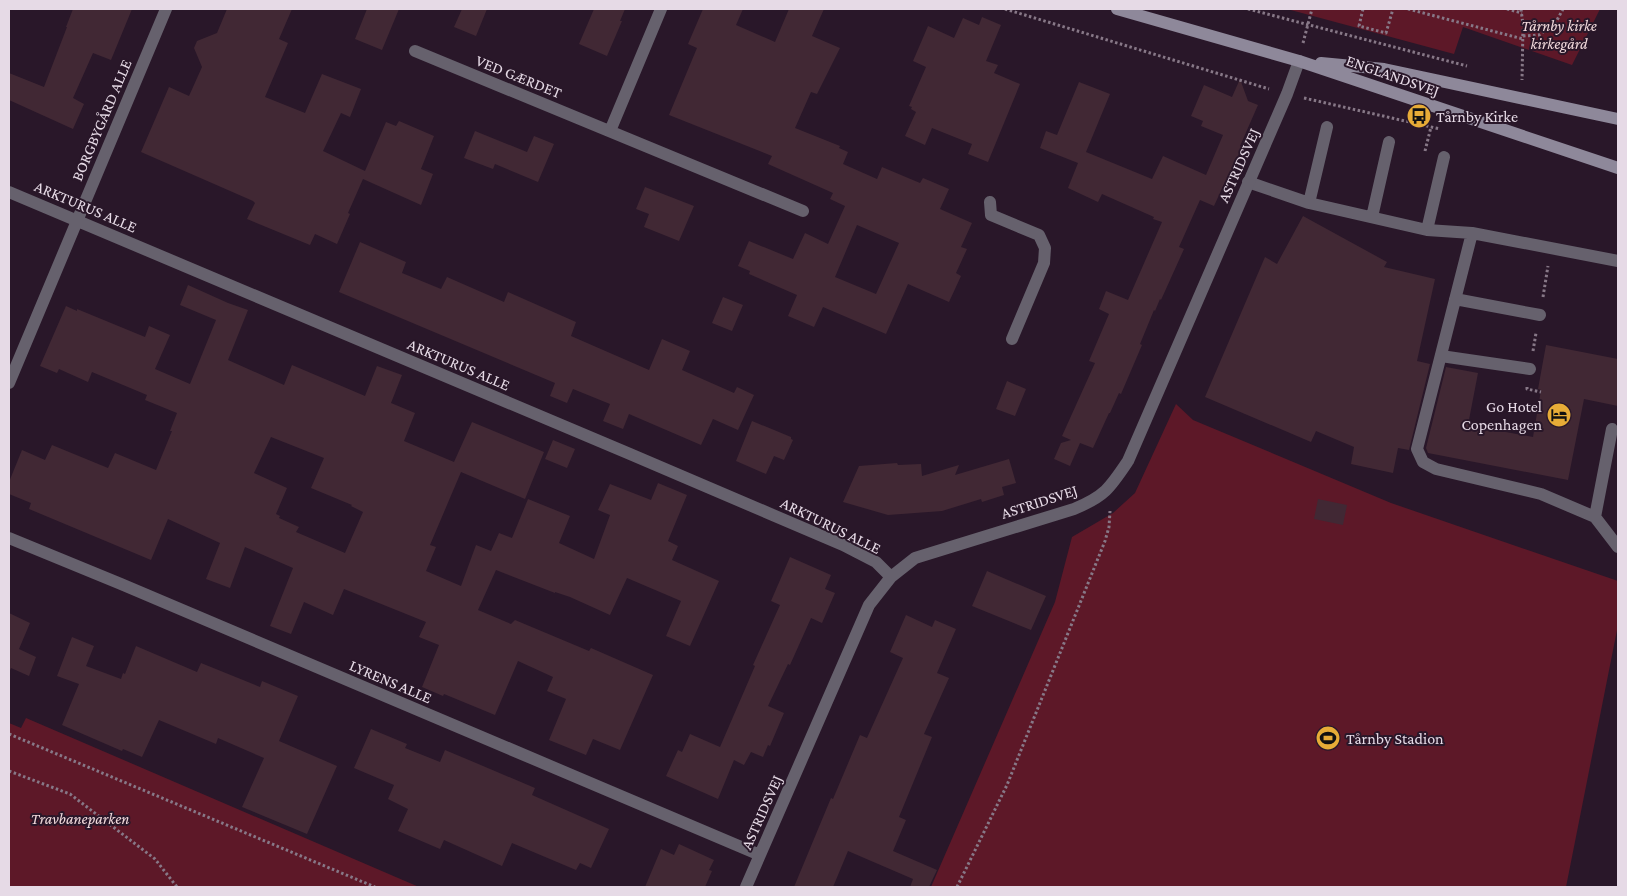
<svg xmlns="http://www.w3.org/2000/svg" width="1627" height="896" font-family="'Crimson Pro',serif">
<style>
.green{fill:#5d1828}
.building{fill:#412834;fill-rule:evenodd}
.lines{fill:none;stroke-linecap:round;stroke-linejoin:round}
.path{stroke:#877887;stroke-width:3;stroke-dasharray:2.5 2.5;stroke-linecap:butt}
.lane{stroke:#66616d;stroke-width:12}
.street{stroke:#66616d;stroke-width:12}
.secondary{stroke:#8e889a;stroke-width:12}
.labels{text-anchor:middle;stroke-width:4;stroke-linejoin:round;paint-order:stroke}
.park-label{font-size:16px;font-style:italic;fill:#f2dadc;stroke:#291729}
.street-label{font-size:16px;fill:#e6dae6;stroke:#291729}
.poi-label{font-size:16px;fill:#e6dae6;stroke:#291729;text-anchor:start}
</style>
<rect width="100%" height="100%" fill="#291729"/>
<!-- green -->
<path class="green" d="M1287,9H1600L1572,65L1463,27L1454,54Z
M1176,404L1193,420L1391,503L1618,581V625L1566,887H931L1055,602L1072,537L1113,513L1135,493Z
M26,718L419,887H9V723L21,728Z"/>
<!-- building -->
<path class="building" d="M73,9H132L111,60L93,53L73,98L84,104L73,129L9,100V73L44,87L67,27H66Z
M227,9H292L279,39L288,43L265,97L305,113L322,74L361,89L350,117L341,113L323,151L365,171L386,122L396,126L399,121L434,136L421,169L433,174L421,205L363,179L348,213L350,214L337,244L315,234L310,245L247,219L255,203L253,201L141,152L169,87L189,96L202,67L194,48L197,41L217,33Z
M367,9H399L382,50L355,39Z
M462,9H487L476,36L454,27Z
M594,9H625L620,21H622L607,56L579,44Z
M703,9H743L736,25L775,42L789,9H824L812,36L840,48L817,94L811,92L795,128L840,146L839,148L848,152L843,164L877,179L882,167L920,183L923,178L949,189L940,209L972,223L961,247L967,249L956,273L961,276L949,302L908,284L886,334L823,307L814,327L788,316L797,295L749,274L750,271L738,266L749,241L793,259L805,233L828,244L845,206L830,199L833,193L768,164L772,156L669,115L697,48L688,44ZM857,225L899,243L876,294L835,277Z
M982,17L1001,25L986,61L998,65L994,73L1020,84L988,162L968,154L972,144L932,128L925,145L905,136L916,112L911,109L912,107L909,106L926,67L913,61L928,26L954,38L963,18L979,25Z
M1240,79L1248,101L1258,105L1240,146L1242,147L1226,183L1225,182L1214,206L1200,200L1179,247L1184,249L1161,300L1160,299L1155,311L1154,310L1140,344L1142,345L1121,394L1119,393L1110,413H1109L1093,448L1080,443L1070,466L1054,459L1061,443L1071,440L1062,436L1095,363L1089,361L1109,314L1099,309L1106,291L1128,300L1162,222L1153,219L1154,217L1102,194L1098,202L1068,188L1078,163L1040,148L1046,131L1057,135L1079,82L1110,94L1086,152L1152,179L1163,156L1206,175L1223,135L1201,126L1203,121L1191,116L1204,85L1232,97Z
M475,131L527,152L534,136L554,144L538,182L495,164L493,169L464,158Z
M645,187L694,206L679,241L644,227L649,214L636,209Z
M1303,216L1387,262L1384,267L1435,279L1417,361L1430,364L1409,450L1398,448L1393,473L1351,464L1354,447L1316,431L1311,442L1205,397L1265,257L1277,264Z
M360,242L406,262L402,273L441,289L447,277L504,302L508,292L576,322L571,336L649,370L662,339L690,351L682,370L734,393L737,387L754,395L738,430L713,419L701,445L629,414L623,429L603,421L610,404L573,389L567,403L550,396L555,383L339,292Z
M188,285L228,303L248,310L228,360L284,385L292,365L365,396L377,366L402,375L391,403L415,413L404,441L454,462L472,422L544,452L525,499L461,472L430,545L436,547L426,571L461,586L476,545L491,551L499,533L512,538L528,499L570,516L559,543L594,559L610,515L598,510L610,484L651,500L658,483L687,495L668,541L678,546L672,560L719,581L690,646L666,636L681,601L627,578L610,615L570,597L555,592V593L496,570L478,610L511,624L515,620L589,651L591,648L653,675L620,750L593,739L586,755L549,740L566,699L547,691L553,677L518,661L495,715L444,694L443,696L422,687L439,645L419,637L426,622L344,589L333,615L304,602L291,634L270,626L293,568L245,547L230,588L206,579L220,543L168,519L151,560L29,509L31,503L9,494V482L22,450L45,460L52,445L108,468L115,453L156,470L172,431H170L177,413L145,400L147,395L92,372L88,382L59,369L57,373L40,366L66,306L77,311V309L145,337L149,326L170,335L155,369L190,384L216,320L180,305ZM271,437L324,458L311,488L352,505L351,506L363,512L345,553L296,532L299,527L279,518L280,516L276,514L287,488L254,473Z
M723,297L743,305L732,331L712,323Z
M1546,345L1618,359V406L1584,399L1568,480L1428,453L1426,448L1446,367L1478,373L1468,425L1533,437L1541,390L1538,389Z
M1007,381L1026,389L1015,416L996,409Z
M752,421L791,437V439L793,440L784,460L774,456L766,474L736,461Z
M553,440L575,449L567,468L545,459Z
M1009,459L1016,483L1002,487L1004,495L982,502L981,499L942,511L888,515L843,502L859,466L897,463L898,465L921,464L922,476L959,465L955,475Z
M1318,499L1347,505L1343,525L1314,519Z
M790,557L831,575L825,589L835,593L822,623L811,618L790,665L788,664L768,706L784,713L770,746L768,745L763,757L751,752L744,765L734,760L718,799L666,776L678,750L682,752L690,734L720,747L755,666L753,665L780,605L771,601Z
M987,571L1046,596L1031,630L972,606Z
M9,613L30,623L19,649L36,657L29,676L11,668L9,673Z
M906,615L932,627L935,620L956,629L937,673L949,678L924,734L932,737L899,817L906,820L893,851L937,870L929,887H910L913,879L848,851L833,887H794L831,798L833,799L860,735L867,738L903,658L890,652Z
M72,637L94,646L86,666L121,679L123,673L125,674L136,646L197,672L201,663L260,687L262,681L298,696L279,741L337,766L307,834L242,807L264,758L218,738L216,744L159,720L142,757L123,749L122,751L62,725L79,684L57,676Z
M371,729L407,744L405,748L440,762L445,750L476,763L535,788L532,795L609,829L591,868L580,863L576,870L512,843L502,866L444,840L440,849L398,831L408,809L388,799L394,785L354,768Z
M679,844L714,860L709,870L712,871L705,887H645L661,849L674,855Z"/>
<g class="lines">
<!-- path -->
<path class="path" d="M1005,9L1269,89
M1248,9L1467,66
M1363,9L1359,26L1386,33L1393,9
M1408,9L1523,39
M1507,9L1522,13
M1521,9L1523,25L1522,80
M1523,36L1539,35L1556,22L1563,9
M1303,43L1312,9
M1304,98L1440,129
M1425,151L1431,127
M1543,297L1548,266
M1533,351L1536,333
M1527,387V389L1541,392
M9,734L375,887
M9,771L70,794L155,859L177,887
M957,887L1007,785L1105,541L1109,527L1110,511"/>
<!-- lane -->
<path class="lane" d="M1248,182L1309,203L1427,230L1472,233L1618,261
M990,202L991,215L1039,235L1045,248L1044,263L1012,339
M1309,203L1327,127
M1372,217L1389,142
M1427,230L1444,157
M1472,233L1417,449L1423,462L1436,469L1541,494L1595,517L1618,547
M1455,299L1540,315
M1441,356L1530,369
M1595,517L1612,429"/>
<!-- street -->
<path class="street" d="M415,51L803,211
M610,131L661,9
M9,192L630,454L843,545L876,562L891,577
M9,383L166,9
M9,538L121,584L760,855
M746,887L869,605L891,577L915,558L1074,509C1105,496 1110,488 1128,461L1287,94L1299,61"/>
<!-- secondary -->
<path class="secondary" d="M1117,9L1299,61L1618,168
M1321,63L1384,69L1618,119"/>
</g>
<!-- icons -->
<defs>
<symbol id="bus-disc" viewBox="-11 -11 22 22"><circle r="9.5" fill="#e7ac37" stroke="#291729"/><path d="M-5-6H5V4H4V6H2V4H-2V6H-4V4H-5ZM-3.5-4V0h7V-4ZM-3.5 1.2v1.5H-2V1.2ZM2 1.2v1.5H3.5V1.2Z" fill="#111"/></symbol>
<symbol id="hotel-disc" viewBox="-11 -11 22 22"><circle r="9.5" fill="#e7ac37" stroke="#291729"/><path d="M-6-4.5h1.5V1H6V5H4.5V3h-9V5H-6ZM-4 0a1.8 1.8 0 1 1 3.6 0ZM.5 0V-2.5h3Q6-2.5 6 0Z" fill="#111"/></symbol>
<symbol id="stadium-disc" viewBox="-11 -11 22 22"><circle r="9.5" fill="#e7ac37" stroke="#291729"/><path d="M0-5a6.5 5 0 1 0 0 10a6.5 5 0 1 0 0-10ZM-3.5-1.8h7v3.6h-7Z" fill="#111"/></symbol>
</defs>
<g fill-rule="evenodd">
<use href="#bus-disc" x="1405" y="102" width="28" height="28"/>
<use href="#hotel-disc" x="1545" y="401" width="28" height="28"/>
<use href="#stadium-disc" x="1314" y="724" width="28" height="28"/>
</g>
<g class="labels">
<!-- park labels -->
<g class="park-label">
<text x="1559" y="31">Tårnby kirke<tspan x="1559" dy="18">kirkegård</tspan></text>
<text x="80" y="824">Travbaneparken</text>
</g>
<!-- street labels -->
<g class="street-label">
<text transform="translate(1393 75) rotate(19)" y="6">ENGLANDSVEJ</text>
<text transform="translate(519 76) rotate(22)" y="6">VED GÆRDET</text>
<text transform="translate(101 120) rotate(-67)" y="6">BORGBYGÅRD ALLE</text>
<text transform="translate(1238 165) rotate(-66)" y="6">ASTRIDSVEJ</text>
<text transform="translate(86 206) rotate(23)" y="6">ARKTURUS ALLE</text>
<text transform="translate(459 364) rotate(23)" y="6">ARKTURUS ALLE</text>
<text transform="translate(1039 501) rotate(-18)" y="6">ASTRIDSVEJ</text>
<text transform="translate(831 525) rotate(26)" y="6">ARKTURUS ALLE</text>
<text transform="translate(391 681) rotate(23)" y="6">LYRENS ALLE</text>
<text transform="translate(761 812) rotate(-66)" y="6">ASTRIDSVEJ</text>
</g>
<!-- poi labels -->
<g class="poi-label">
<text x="1436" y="122">Tårnby Kirke</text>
<text x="1542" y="412" text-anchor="end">Go Hotel<tspan x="1542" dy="18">Copenhagen</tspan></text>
<text x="1346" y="744">Tårnby Stadion</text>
</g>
</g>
<!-- border -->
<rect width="1627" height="896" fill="none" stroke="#e6dae6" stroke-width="20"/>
</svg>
